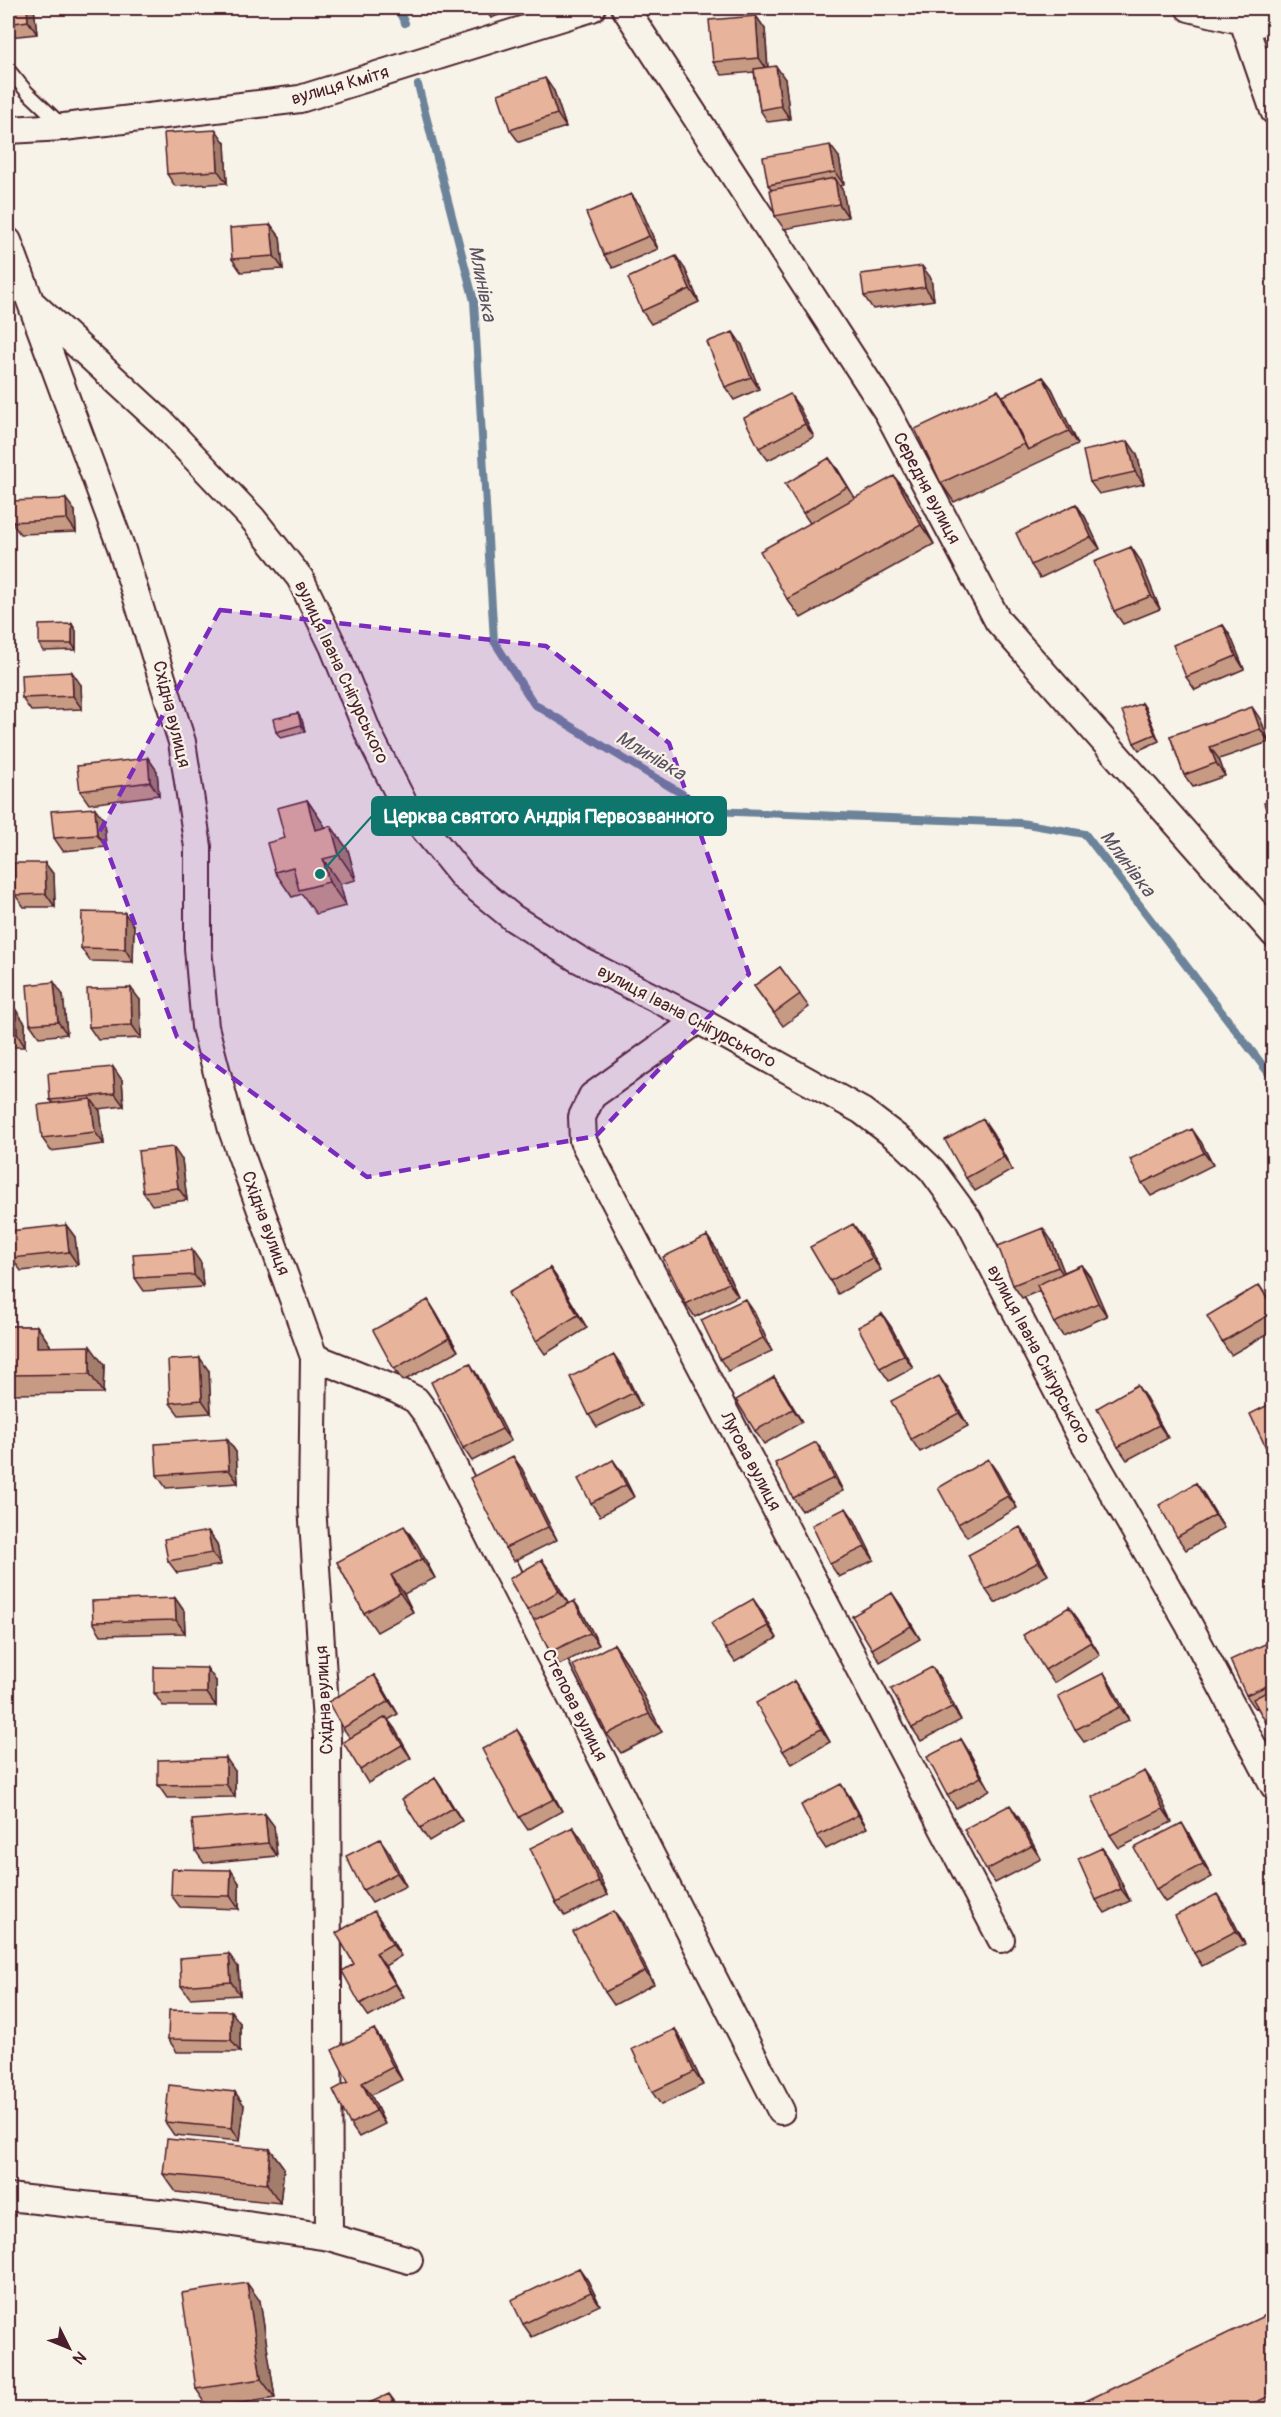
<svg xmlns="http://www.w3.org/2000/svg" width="1281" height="2417" font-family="Pangolin,sans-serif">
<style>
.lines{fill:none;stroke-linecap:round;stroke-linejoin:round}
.stream{stroke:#6c839a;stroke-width:8}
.lane-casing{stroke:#4a1f2b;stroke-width:16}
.street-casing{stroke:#4a1f2b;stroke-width:30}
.lane{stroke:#f7f3e8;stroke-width:12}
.street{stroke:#f7f3e8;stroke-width:26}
.wall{fill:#c79a84;stroke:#4a1f2b;stroke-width:1.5}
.shaded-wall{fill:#a27d6c;stroke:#4a1f2b;stroke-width:1.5}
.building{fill:#e7b39a;stroke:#4a1f2b;stroke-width:1.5}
.marked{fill:#7b2cbf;fill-opacity:0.2;stroke:#7b2cbf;stroke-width:4.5;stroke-dasharray:12 8;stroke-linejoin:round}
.labels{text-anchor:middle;stroke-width:4.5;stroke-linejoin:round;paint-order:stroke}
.street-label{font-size:18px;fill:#4a1f2b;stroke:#f7f3e8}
.water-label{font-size:20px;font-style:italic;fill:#5b5162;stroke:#f7f3e8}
.leader{fill:none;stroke:#0f766e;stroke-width:2}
.callout-dot{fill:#0f766e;stroke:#f7f3e8;stroke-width:2}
.callout{fill:#0f766e;stroke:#0f766e;stroke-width:2}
.callout-label{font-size:20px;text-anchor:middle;font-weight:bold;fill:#fff}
</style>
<rect width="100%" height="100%" fill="#f7f3e8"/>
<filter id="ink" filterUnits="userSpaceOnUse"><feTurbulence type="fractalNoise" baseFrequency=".0167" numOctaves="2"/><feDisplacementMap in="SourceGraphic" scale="12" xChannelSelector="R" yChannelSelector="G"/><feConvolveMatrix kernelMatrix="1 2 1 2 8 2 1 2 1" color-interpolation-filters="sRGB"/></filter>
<g filter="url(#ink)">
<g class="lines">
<!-- stream -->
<path class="stream" d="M397,8L405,23
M418,85L474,301L494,641L534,704L710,811L1021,823L1085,834L1274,1080"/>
<defs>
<path id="lane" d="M8,69L27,92L63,126"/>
<path id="street" d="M625,8L888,413L998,621L1274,934
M1189,8L1243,21L1274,23
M1243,21L1274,111
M8,130L64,127L300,99L592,8
M8,241L121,547L182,742L198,847V948L205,1027L232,1130L314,1357L312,1505L327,1738L329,2237
M34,305L161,422L253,519L300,578L333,646L369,735L404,804L463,877L513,918L578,959L698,1020L862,1111L904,1143L932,1170L968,1219L1082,1439L1188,1623L1274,1786
M698,1020L592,1096L582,1117L583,1141L1001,1939
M314,1357L397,1390L416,1400L428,1416L781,2111
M8,2197L178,2215L329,2237L409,2260"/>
</defs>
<!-- lane casing -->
<use href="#lane" class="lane-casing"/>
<!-- street casing -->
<use href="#street" class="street-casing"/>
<!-- lane -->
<use href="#lane" class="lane"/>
<!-- street -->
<use href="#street" class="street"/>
</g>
<!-- wall -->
<path class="wall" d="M8,8H34L37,34L9,37L8,35Z
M484,8H517L491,18Z
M756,16L765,29L768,67L785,79L790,119L768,122L760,110L754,72L722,75L713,62Z
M554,91L566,127L519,142L510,130Z
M225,143L227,183L175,186L167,174Z
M839,157L844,185L840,186L843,191L848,217L784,229L775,216L772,190L768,185Z
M631,194L640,206L658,249L613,268L604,255Z
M271,225L280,237L283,269L241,272L232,259Z
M685,269L699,302L651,324L642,311Z
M931,278L934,300L873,309L864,296Z
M742,345L759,389L734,400L725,387Z
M1043,377L1052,389L1078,444L954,502L941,483L1003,396Z
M799,407L814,437L768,460L759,448Z
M1137,454L1144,484L1099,494L1090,482Z
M829,458L838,470L855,498L908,495L934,544L801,618L787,599L810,523L803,513Z
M1076,504L1085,517L1100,549L1040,578L1031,565Z
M75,511L76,532L20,534L11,522Z
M1131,547L1140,560L1160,609L1123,624L1114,611Z
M72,624L76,631V650L43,651L39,644Z
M1223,625L1231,637L1244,669L1195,690L1186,677Z
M81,685L82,709L31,711L22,698Z
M1142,703L1146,709L1159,741L1139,750L1134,743Z
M302,720L305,732L281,738L276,732Z
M1261,720L1269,742L1219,759L1225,776L1193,787L1184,775L1170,736Z
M148,758L157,771L159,795L89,804L80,791Z
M307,800L324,825L325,827L331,826L348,850L356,880L340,884L346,906L316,914L302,894L292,897L275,872L285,838Z
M104,820L106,847L63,851L54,838Z
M45,863L54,875L55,907H24L15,895Z
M134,926L133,962L90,961L81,948Z
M780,967L809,1007L783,1026L754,986Z
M63,995L67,1034L39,1037L30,1024Z
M140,1000L141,1038L98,1040L89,1027Z
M8,1010L25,1023V1047H8Z
M122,1080L124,1106L98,1109L100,1111L104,1144L51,1151L42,1138L53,1103L50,1100Z
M983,1119L992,1132L1012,1170L975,1191L966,1178Z
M1201,1142L1213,1165L1151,1196L1142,1183Z
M182,1160L187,1200L152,1205L143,1192Z
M66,1225L75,1237L78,1265L21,1271L12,1258Z
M707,1236L716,1249L738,1296L695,1317L686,1304Z
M862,1236L881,1270L838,1294L830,1281Z
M1052,1241L1064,1272L1081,1265L1090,1277L1107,1316L1063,1336L1054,1323L1039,1291L1022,1298L1013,1285Z
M201,1263L203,1287L144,1291L135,1278Z
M550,1268L559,1281L587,1328L545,1354L536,1341Z
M1268,1298L1274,1306V1330L1231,1355L1222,1342Z
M745,1299L754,1312L772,1351L728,1371L720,1359Z
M428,1300L436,1313L458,1351L403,1381L394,1369Z
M882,1314L891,1327L913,1368L889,1381L880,1368Z
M8,1326H37L50,1345V1347L104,1365L103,1393L8,1394Z
M614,1355L623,1368L641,1406L597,1427L589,1415Z
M209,1371L211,1413L179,1415L170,1403Z
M478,1376L511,1441L472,1461L463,1448Z
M774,1377L783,1390L802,1422L764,1444L755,1431Z
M948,1389L968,1426L920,1452L911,1439Z
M1146,1398L1168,1438L1127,1460L1118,1447Z
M227,1439L236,1452L238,1483L166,1488L157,1475Z
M825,1455L843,1491L802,1511L793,1498Z
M613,1460L622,1473L634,1497L600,1516L591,1503Z
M522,1469L557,1540L514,1561L505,1548Z
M997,1472L1017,1508L967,1537L958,1524Z
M1196,1483L1205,1496L1224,1528L1186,1550L1177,1537Z
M855,1521L874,1560L839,1577L830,1564Z
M208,1531L217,1544L221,1565L177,1573L168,1561Z
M1029,1539L1048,1575L995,1603L986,1590Z
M417,1544L435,1578L404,1594L413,1612L377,1632L364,1613L337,1562Z
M542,1560L551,1573L568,1603L562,1607L574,1601L583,1614L599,1645L559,1665L550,1652L534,1620L527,1610Z
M892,1593L901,1606L920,1639L880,1662L872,1649Z
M175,1598L184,1611L185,1633L101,1635L93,1622Z
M753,1599L762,1612L777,1638L735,1662L726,1649Z
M1069,1607L1100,1655L1054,1683L1045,1670Z
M1274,1640V1734L1257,1707L1255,1708L1246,1695Z
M614,1644L627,1663L662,1732L621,1753L607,1734Z
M932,1667L941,1680L961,1720L921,1741L912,1728Z
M1104,1673L1112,1686L1129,1720L1084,1742L1075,1730Z
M374,1675L383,1688L398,1714L388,1720L411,1758L368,1783L360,1770L350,1738L343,1728Z
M216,1681V1706H163L154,1693Z
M794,1681L803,1694L830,1742L792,1764L783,1751Z
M517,1730L526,1743L562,1811L528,1830L519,1817Z
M961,1739L969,1752L990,1790L956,1808L947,1795Z
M235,1771V1797L167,1798L158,1785Z
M435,1778L462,1821L429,1841L420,1828Z
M1154,1784L1172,1822L1119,1848L1110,1835Z
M850,1797L867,1828L826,1849L817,1836Z
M265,1814L274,1826L277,1856L204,1863L195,1850Z
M1019,1818L1041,1859L995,1883L986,1870Z
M573,1827L582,1840L608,1895L565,1916L556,1903Z
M1190,1836L1212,1877L1165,1902L1156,1889Z
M1102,1848L1111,1861L1130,1901L1105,1913L1096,1900Z
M389,1852L406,1886L372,1903L363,1890Z
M239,1883V1909L180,1907L171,1895Z
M1226,1907L1245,1944L1202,1966L1194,1953Z
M623,1923L654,1984L614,2005L605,1992Z
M383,1924L401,1956L385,1966L404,1997L369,2017L360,2004L354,1964Z
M238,1967L240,1995L190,1998L181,1986Z
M240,2023V2052H177L168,2039Z
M675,2029L683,2042L703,2085L661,2105L652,2092Z
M383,2042L402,2080L371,2095L385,2124L359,2137L350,2124L348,2082Z
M244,2105L240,2141L174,2135L165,2122Z
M270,2149L284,2168L280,2203L176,2192L163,2174Z
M579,2268L588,2281L600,2305L532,2337L523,2324Z
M260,2301L275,2398L209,2408L196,2389Z
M1274,2318V2409H1069Z"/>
<!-- shaded-wall -->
<path class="shaded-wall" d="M27,8H34L37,34L28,21Z
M756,16L765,29L768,71L759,58Z
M776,66L785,79L790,119L781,106Z
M545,78L554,91L566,127L557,114Z
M216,130L225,143L227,183L218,171Z
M830,145L839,157L844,185L835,172Z
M835,178L843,191L848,217L839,204Z
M631,194L640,206L658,249L649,236Z
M271,225L280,237L283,269L274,256Z
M676,256L685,269L699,302L690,289Z
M922,266L931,278L934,300L925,287Z
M733,332L742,345L759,389L751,377Z
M1043,377L1052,389L1078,444L1069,431Z
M998,390L1012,409L1028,450L1024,444Z
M790,394L799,407L814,437L805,424Z
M1128,441L1137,454L1144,484L1135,472Z
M829,458L838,470L856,500L847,487Z
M894,476L908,495L934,544L921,525Z
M66,499L75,511L76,532L67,519Z
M1076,504L1085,517L1100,549L1091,537Z
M1131,547L1140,560L1160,609L1151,596Z
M72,624L76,631V650L72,644Z
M1223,625L1231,637L1244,669L1236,656Z
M72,672L81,685L82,709L73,696Z
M1142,703L1146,709L1159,741L1155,734Z
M1252,707L1261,720L1269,742L1260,729Z
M298,713L302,720L305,732L301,725Z
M1210,747L1219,759L1225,776L1216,763Z
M148,758L157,771L159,795L150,782Z
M307,800L324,825L332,854L315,830Z
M95,808L104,820L106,847L97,835Z
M331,826L348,850L356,880L339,855Z
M323,859L340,884L346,906L329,882Z
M45,863L54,875L55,907L46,894Z
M125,913L134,926L133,962L125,949Z
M54,982L63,995L67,1034L58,1022Z
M131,988L140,1000L141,1038L132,1025Z
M16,1010L25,1023V1047L17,1034Z
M113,1067L122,1080L124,1106L115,1094Z
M91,1099L100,1111L104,1144L95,1132Z
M983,1119L992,1132L1012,1170L1004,1157Z
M1192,1129L1201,1142L1213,1165L1204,1153Z
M173,1147L182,1160L187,1200L178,1188Z
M853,1224L862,1236L881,1270L872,1258Z
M66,1225L75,1237L78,1265L69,1252Z
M1043,1228L1052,1241L1067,1280L1058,1267Z
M707,1236L716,1249L738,1296L729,1283Z
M192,1250L201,1263L203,1287L194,1275Z
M1081,1265L1090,1277L1107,1316L1098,1303Z
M550,1268L559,1281L587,1328L578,1315Z
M1259,1285L1268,1298L1274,1306V1309Z
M745,1299L754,1312L772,1351L763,1338Z
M428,1300L436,1313L458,1351L449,1338Z
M882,1314L891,1327L913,1368L904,1355Z
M37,1326L50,1345V1366L37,1347Z
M90,1346L104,1365L103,1393L90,1374Z
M614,1355L623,1368L641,1406L633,1393Z
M200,1358L209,1371L211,1413L202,1400Z
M470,1363L478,1376L511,1441L502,1429Z
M939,1376L948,1389L968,1426L959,1413Z
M774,1377L783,1390L802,1422L793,1409Z
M1137,1385L1146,1398L1168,1438L1159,1425Z
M227,1439L236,1452L238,1483L229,1470Z
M816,1442L825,1455L843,1491L834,1478Z
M513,1456L522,1469L557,1540L548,1527Z
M988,1459L997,1472L1017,1508L1008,1496Z
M613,1460L622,1473L634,1497L626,1485Z
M1196,1483L1205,1496L1224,1528L1215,1515Z
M846,1508L855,1521L874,1560L865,1547Z
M404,1526L417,1544L435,1578L422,1559Z
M1020,1527L1029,1539L1048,1575L1039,1562Z
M208,1531L217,1544L221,1565L212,1553Z
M542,1560L551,1573L568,1603L559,1591Z
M391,1575L404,1594L413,1612L400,1593Z
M892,1593L901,1606L920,1639L911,1626Z
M175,1598L184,1611L185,1633L176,1620Z
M753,1599L762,1612L777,1638L768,1626Z
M574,1601L583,1614L599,1645L590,1633Z
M1069,1607L1078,1619L1100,1655L1091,1642Z
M614,1644L627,1663L662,1732L649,1714Z
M932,1667L941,1680L961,1720L952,1707Z
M207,1668L216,1681V1706L207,1693Z
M1104,1673L1112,1686L1129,1720L1120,1707Z
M374,1675L383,1688L398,1714L389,1701Z
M794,1681L803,1694L830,1742L821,1729Z
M386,1717L395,1729L411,1758L402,1745Z
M517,1730L526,1743L562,1811L554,1799Z
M961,1739L969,1752L990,1790L981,1777Z
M226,1758L235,1771V1797L226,1784Z
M1145,1771L1154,1784L1172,1822L1163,1809Z
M435,1778L444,1791L462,1821L453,1808Z
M841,1784L850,1797L867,1828L858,1815Z
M1010,1805L1019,1818L1041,1859L1032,1846Z
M265,1814L274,1826L277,1856L268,1843Z
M1182,1823L1190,1836L1212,1877L1203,1864Z
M573,1827L582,1840L608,1895L599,1882Z
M380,1839L389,1852L406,1886L397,1873Z
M1102,1848L1111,1861L1130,1901L1121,1889Z
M231,1870L239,1883V1909L230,1896Z
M1217,1894L1226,1907L1245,1944L1236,1931Z
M374,1911L383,1924L401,1956L392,1944Z
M614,1911L623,1923L654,1984L645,1971Z
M376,1953L385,1966L404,1997L395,1984Z
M229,1954L238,1967L240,1995L231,1982Z
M231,2011L240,2023V2052L231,2040Z
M374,2029L383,2042L402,2080L393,2067Z
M675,2029L683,2042L703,2085L694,2072Z
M362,2083L371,2095L385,2124L376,2111Z
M235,2092L244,2105L240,2141L232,2128Z
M270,2149L284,2168L280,2203L267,2184Z
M579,2268L588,2281L600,2305L591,2292Z
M247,2283L260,2301L275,2398L261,2379Z
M389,2394L398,2406L400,2409H397Z"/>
<!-- building -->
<path class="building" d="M8,8H27L28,21L8,24Z
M756,16L759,58L713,62L709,20Z
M776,66L781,106L760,110L754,69Z
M545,78L557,114L510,130L498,94Z
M216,130L218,171L167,174L164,133Z
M830,145L835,172L768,185L763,157Z
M835,178L839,204L775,216L770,190Z
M631,194L649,236L604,255L586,213Z
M271,225L274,256L232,259L230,228Z
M676,256L690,289L642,311L628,278Z
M922,266L925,287L864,296L861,274Z
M733,332L751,377L725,387L707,342Z
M1043,377L1069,431L1028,450L1003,396Z
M998,390L1024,444L941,483L915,429Z
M790,394L805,424L759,448L744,418Z
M1128,441L1135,472L1090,482L1083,451Z
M829,458L847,487L803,513L785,484Z
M894,476L921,525L787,599L760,551Z
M66,499L67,519L11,522L10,501Z
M1076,504L1091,537L1031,565L1016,533Z
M1131,547L1151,596L1114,611L1094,562Z
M72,624V644H39V625Z
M1223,625L1236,656L1186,677L1173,645Z
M72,672L73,696L22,698L21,675Z
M1142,703L1155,734L1134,743L1122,711Z
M1252,707L1260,729L1210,747L1216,763L1184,775L1170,736Z
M298,713L301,725L276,732L273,719Z
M148,758L150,782L80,791L77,766Z
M307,800L315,830L331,826L339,855L323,859L329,882L299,890L293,867L275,872L267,843L285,838L277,808Z
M1274,800V834L1264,803Z
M95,808L97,835L54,838L51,811Z
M14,863H45L46,894L15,895Z
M82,912L125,913V949L81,948Z
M780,967L800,994L774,1013L754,986Z
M54,982L58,1022L30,1024L27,985Z
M131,988L132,1025L89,1027L87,989Z
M8,1010H16L17,1034H8Z
M113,1067L115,1094L50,1100L48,1073Z
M91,1099L95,1132L42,1138L38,1105Z
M983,1119L1004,1157L966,1178L945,1140Z
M1192,1129L1204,1153L1142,1183L1130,1159Z
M173,1147L178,1188L143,1192L138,1151Z
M853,1224L872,1258L830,1281L810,1247Z
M66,1225L69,1252L12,1258L9,1231Z
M1043,1228L1058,1267L1013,1285L998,1246Z
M707,1236L729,1283L686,1304L663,1257Z
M192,1250L194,1275L135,1278L133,1254Z
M1081,1265L1098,1303L1054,1323L1037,1285Z
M550,1268L578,1315L536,1341L508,1293Z
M1259,1285L1274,1309V1312L1222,1342L1207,1316Z
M745,1299L763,1338L720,1359L701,1320Z
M428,1300L449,1338L394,1369L373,1330Z
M882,1314L904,1355L880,1368L858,1327Z
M8,1326H37V1347L90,1346V1374L8,1375Z
M614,1355L633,1393L589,1415L570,1377Z
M200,1358L202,1400L170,1403L168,1360Z
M470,1363L502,1429L463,1448L431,1382Z
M939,1376L959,1413L911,1439L891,1401Z
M774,1377L793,1409L755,1431L736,1400Z
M1137,1385L1159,1425L1118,1447L1097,1408Z
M1274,1402V1455L1270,1456L1250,1414Z
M227,1439L229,1470L157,1475L155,1444Z
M816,1442L834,1478L793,1498L775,1463Z
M513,1456L548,1527L505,1548L470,1478Z
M988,1459L1008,1496L958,1524L938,1488Z
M613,1460L626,1485L591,1503L578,1479Z
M1196,1483L1215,1515L1177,1537L1159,1505Z
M846,1508L865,1547L830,1564L812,1525Z
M404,1526L422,1559L391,1575L400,1593L364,1613L337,1562Z
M1020,1527L1039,1562L986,1590L968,1555Z
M208,1531L212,1553L168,1561L164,1539Z
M542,1560L559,1591L527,1610L509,1579Z
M892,1593L911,1626L872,1649L852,1616Z
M175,1598L176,1620L93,1622L92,1601Z
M753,1599L768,1626L726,1649L711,1623Z
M574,1601L590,1633L550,1652L534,1620Z
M1069,1607L1091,1642L1045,1670L1023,1635Z
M1274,1640V1683L1246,1695L1230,1660Z
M614,1644L649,1714L607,1734L573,1665Z
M154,1667L207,1668V1693H154Z
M932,1667L952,1707L912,1728L891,1689Z
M1104,1673L1120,1707L1075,1730L1058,1696Z
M374,1675L389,1701L343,1728L328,1702Z
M794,1681L821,1729L783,1751L756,1703Z
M1274,1688V1728L1270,1730L1253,1699Z
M386,1717L402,1745L360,1770L343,1742Z
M517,1730L554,1799L519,1817L482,1749Z
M961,1739L981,1777L947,1795L927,1757Z
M226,1758V1784L158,1785V1760Z
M1145,1771L1163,1809L1110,1835L1092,1797Z
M435,1778L453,1808L420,1828L402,1799Z
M841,1784L858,1815L817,1836L801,1805Z
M1010,1805L1032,1846L986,1870L964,1829Z
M265,1814L268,1843L195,1850L192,1820Z
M1182,1823L1203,1864L1156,1889L1134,1848Z
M573,1827L599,1882L556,1903L530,1848Z
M380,1839L397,1873L363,1890L346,1856Z
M1102,1848L1121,1889L1096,1900L1078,1859Z
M172,1869L231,1870L230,1896L171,1895Z
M1217,1894L1236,1931L1194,1953L1175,1916Z
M374,1911L392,1944L376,1953L395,1984L360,2004L342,1971L354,1964L336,1933Z
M614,1911L645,1971L605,1992L573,1932Z
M229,1954L231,1982L181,1986L180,1958Z
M169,2010L231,2011V2040L168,2039Z
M374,2029L393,2067L362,2083L376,2111L350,2124L333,2090L348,2082L332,2050Z
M675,2029L694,2072L652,2092L632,2049Z
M169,2085L235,2092L232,2128L165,2122Z
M167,2139L270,2149L267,2184L163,2174Z
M579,2268L591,2292L523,2324L511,2300Z
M247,2283L261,2379L196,2389L182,2293Z
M1270,2313L1274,2320V2394L1241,2409H1069Z
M389,2394L397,2409H356Z"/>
</g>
<!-- marked area -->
<path class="marked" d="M220,610L546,646L669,743L749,974L596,1136L367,1177L177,1037L100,831Z"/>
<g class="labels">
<!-- street labels -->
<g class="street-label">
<text transform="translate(340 85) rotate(-16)" y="6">вулиця Кмітя</text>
<text transform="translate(927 488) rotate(62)" y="6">Середня вулиця</text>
<text transform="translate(342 672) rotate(65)" y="6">вулиця Івана Снігурського</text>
<text transform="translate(172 714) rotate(76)" y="6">Східна вулиця</text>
<text transform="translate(687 1016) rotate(28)" y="6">вулиця Івана Снігурського</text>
<text transform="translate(266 1223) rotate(70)" y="6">Східна вулиця</text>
<text transform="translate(1039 1354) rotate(62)" y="6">вулиця Івана Снігурського</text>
<text transform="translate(751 1461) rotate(62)" y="6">Лугова вулиця</text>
<text transform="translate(324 1700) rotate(-93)" y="6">Східна вулиця</text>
<text transform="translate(575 1705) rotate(63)" y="6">Степова вулиця</text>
</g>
<!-- water labels -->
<g class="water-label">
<text transform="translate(483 283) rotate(79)" y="7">Млинівка</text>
<text transform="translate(651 755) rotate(31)" y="7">Млинівка</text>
<text transform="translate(1128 863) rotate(53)" y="7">Млинівка</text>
</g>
</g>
<!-- callouts -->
<path class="leader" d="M320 874L372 816"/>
<circle class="callout-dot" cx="320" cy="874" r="6"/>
<rect class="callout" x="372" y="797" width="354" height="38" rx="6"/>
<g class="callout-label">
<text x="549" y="823">Церква святого Андрія Первозванного</text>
</g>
<!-- margin -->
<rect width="1281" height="2417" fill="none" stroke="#f7f3e8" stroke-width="30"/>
<rect x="15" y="15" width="1251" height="2387" fill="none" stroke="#4a1f2b" stroke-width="2" filter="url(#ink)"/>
<!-- north arrow -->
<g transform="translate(69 2348) rotate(133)" stroke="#f7f3e8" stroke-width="4.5" paint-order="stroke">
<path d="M0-4.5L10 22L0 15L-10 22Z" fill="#4a1f2b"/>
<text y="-9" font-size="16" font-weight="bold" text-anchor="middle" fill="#4a1f2b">N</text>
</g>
</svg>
